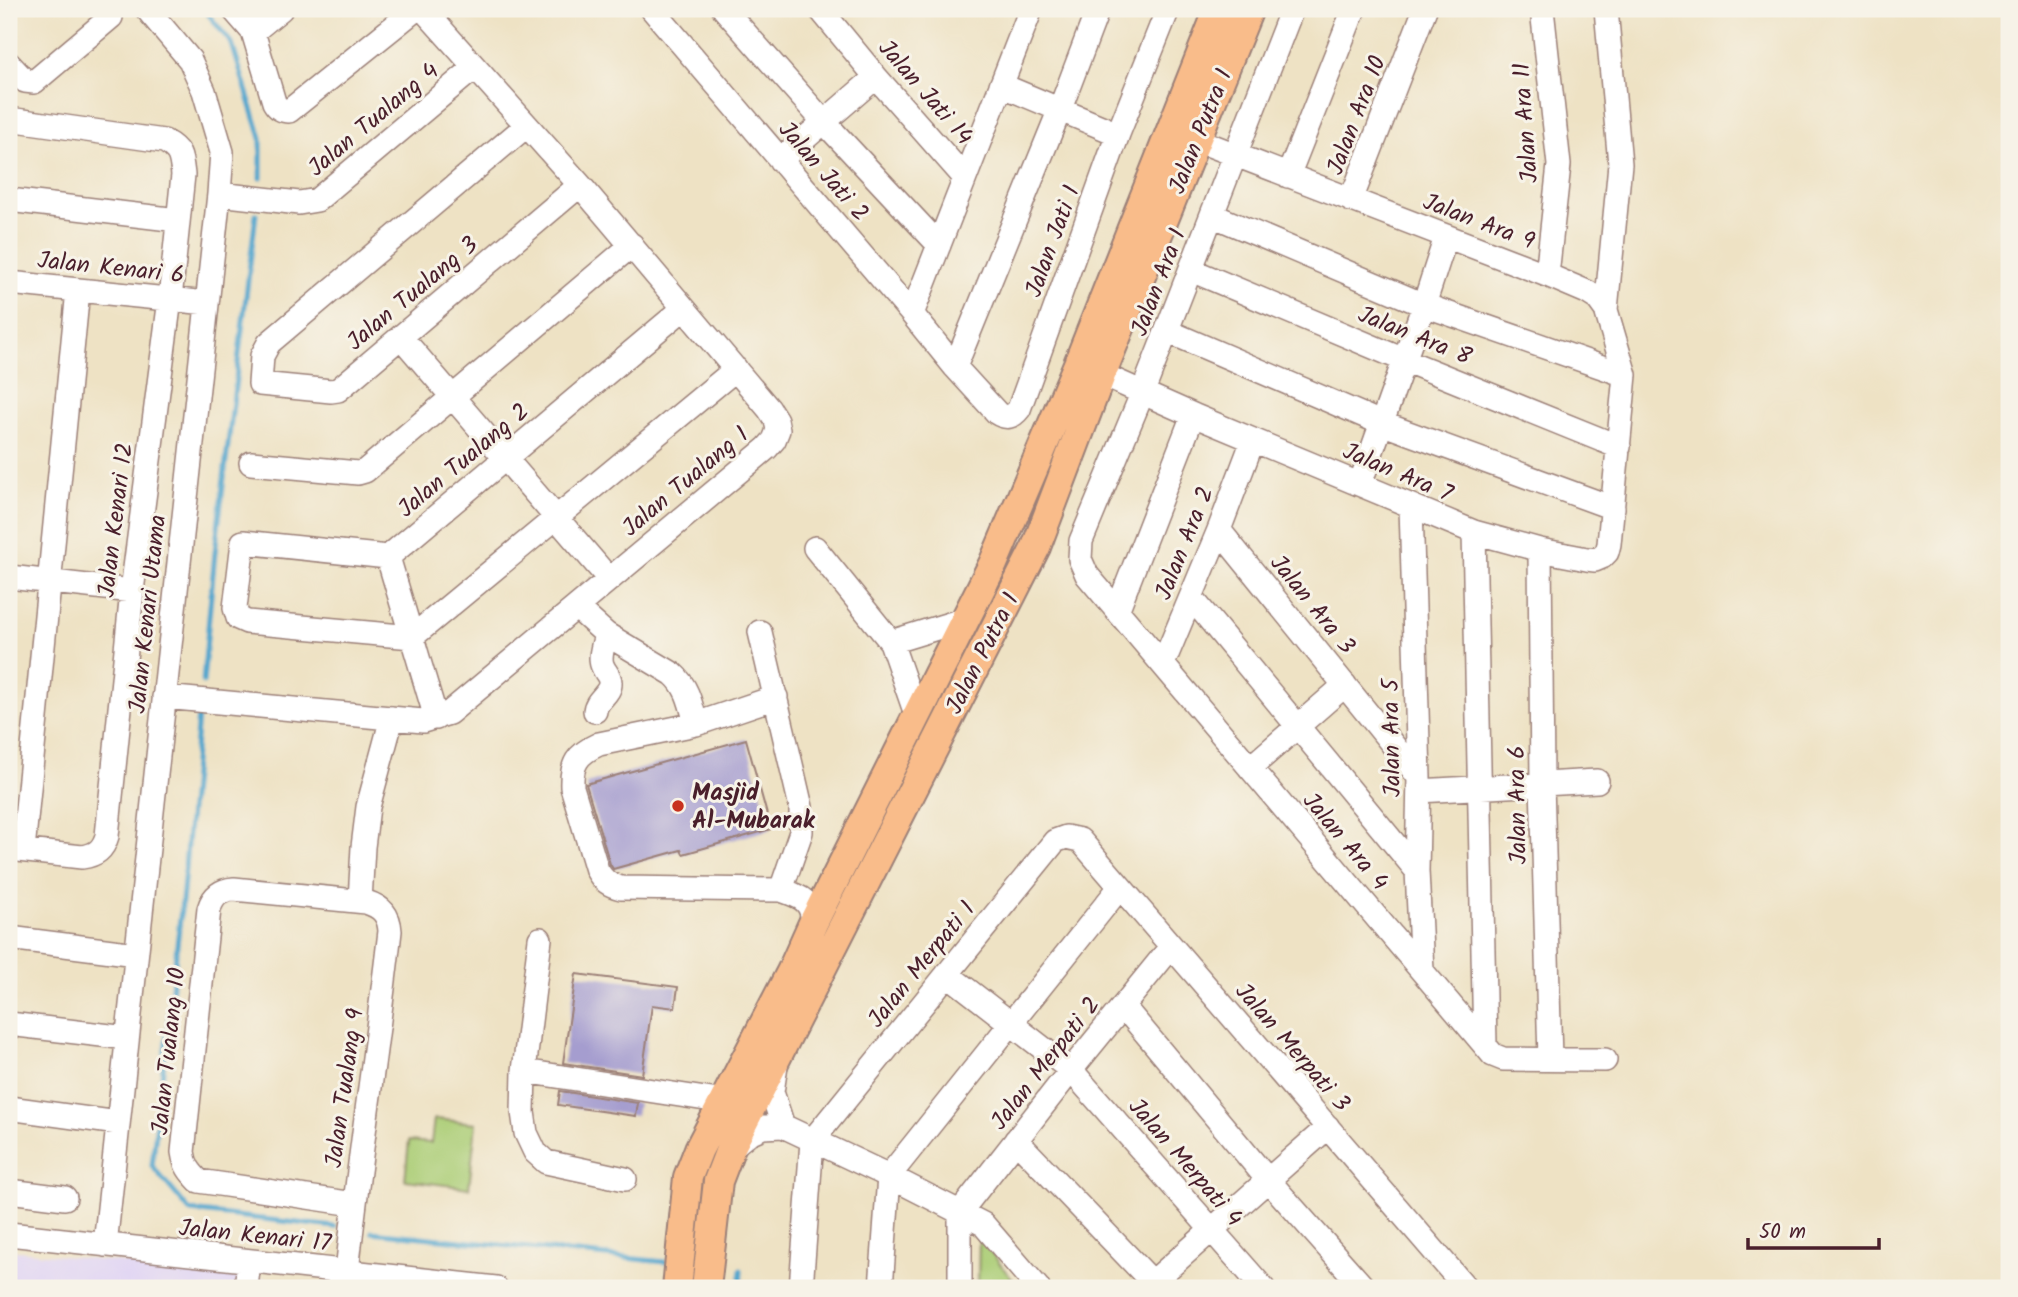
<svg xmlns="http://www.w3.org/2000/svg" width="2018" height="1297" font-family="Kalam,sans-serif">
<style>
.built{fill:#e0d4f4}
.green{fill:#abcd76;stroke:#7a7650;stroke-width:2}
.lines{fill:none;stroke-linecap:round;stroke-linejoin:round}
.stream{stroke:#52a6cd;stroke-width:5}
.building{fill:#a59dcf}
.minor-casing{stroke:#9c8078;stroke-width:26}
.major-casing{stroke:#9c8078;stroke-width:32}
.minor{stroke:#fff;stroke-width:23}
.major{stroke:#f9bc8a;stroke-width:28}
.poi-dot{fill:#c8321e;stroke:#f7f3e8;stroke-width:2.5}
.labels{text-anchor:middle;stroke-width:6;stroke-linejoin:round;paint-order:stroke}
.street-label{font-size:24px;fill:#4a1f2b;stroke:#f7f3e8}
.poi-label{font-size:24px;font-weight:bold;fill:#4a1f2b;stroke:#f7f3e8;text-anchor:start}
</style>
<rect width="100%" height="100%" fill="#f7f3e8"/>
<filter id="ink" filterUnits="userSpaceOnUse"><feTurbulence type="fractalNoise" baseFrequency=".0143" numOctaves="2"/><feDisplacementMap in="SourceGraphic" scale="14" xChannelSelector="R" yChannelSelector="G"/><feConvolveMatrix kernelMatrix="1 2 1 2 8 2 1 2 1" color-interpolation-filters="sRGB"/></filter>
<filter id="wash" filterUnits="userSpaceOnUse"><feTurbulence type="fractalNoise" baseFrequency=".00686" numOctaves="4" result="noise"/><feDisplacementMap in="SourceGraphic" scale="28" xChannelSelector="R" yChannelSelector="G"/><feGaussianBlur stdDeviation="1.57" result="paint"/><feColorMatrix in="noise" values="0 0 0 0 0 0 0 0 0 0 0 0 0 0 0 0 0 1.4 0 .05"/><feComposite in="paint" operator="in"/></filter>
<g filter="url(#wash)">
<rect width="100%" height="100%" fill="#eee2c4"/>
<!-- built -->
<path class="built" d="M9,1250L350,1288H9Z"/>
<!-- green -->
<path class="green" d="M434,1119L476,1123L469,1188L405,1180L409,1141L431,1143Z
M979,1237L1019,1288H978Z"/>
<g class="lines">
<!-- stream -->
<path class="stream" d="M204,9L232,44L261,138V178
M203,682L215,552L256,214
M198,715L183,892L152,1166L190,1211L335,1227
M372,1232L665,1262
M740,1288L741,1270"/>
</g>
<g id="blocks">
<!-- building -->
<path class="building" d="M746,739L771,829L683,854L681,850L613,869L610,864L586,784Z
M576,974L678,987L675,1008L652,1005L642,1075L563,1063Z
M560,1091L638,1103L636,1116L558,1105Z"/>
</g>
</g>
<g filter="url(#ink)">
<use href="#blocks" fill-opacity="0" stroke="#9c8078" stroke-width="2"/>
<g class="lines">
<defs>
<path id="minor" d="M233,9L253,32L274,102C278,109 282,111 289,111L416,9
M652,9L912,314L955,367L997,413C1006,419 1013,417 1019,409L1118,134L1168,9
M724,9L823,121L939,245
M820,9L876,77L965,178
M1292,9L1142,394L1081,541L1080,559L1087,575L1493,1055L1503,1059L1605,1060
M1542,9L1559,165L1547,275
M1606,9L1620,164L1606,310
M253,32L281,9
M9,64L25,81L34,82L111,17
M1001,85L1118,134
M9,119L164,141C181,150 181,157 183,175L170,299L132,591L107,836C103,850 96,855 82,857L9,849
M526,126L269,343L262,356L260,384L331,391L338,390L580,185
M780,160L876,77
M1288,176L1354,9
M219,194L299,203L317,200L474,68
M9,200L178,220
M1351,200L1425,9
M1212,215L1424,305L1625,375
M1191,270L1404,360L1619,447
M9,283L207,303
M683,309L388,557L243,542L235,608L238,618L247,622L412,637L736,369
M912,314L1031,9
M1167,331L1381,423L1613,508
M401,337L609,579
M955,367L1060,109L1098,9
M1087,368L1193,415L1474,532L1540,550L1587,559L1595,560L1602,557L1607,552L1609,544L1625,375L1606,310L1598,299L1587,292L1547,275L1197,140
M251,463L358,473L365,471L632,245
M1360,484L1424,305L1446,237
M1411,506L1419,777L1417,871L1422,970
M1219,530L1419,777
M1474,532L1485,1045
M815,548L891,642L966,619
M1540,550L1542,783L1550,1059
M388,557L436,718
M9,577L132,591
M1191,597L1417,871
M577,608L606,634L673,674C688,687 691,705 696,724
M1117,611L1193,415
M760,632L801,807V832L781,890
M891,642L917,717
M1163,664L1219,530L1253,440
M164,697L423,721L449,713L767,448L774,440L778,430L776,420L769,409L580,185L423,9
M776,697L696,724L599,744C577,754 571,764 572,787L597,870C603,881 609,885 621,888L781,890C801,897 812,900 813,923
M595,711C596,699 611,694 610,682C610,676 605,672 603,667C598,658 604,644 606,634
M1250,768L1345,685
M1419,791L1597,781
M23,850L78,290
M360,901L363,847L368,807L392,718
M9,938L136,954
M540,939L524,1071L523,1112L526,1133L535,1152L546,1162L625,1179
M947,974L1071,1070L1263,1288
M1123,1006L1268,1180L1364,1288
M9,1024L127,1038
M776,1065L772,1092L783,1126
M524,1071L738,1104
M9,1108L118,1123
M1016,1140L1158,1288
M812,1141L1055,841L1066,837L1080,840L1466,1288
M732,1147L749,1133L763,1127L783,1126L889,1176L983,1224L1038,1288
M9,1191L65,1198
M960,1212L1071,1070L1171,947
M9,1234L496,1288
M105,1245L219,194L222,152L204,91L190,60L147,9
M347,1272C359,1158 377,1045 390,931C389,915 382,907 366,902L234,889C220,890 213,896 209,909L183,1152C185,1166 190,1172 199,1181L354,1204
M246,1288L249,1261
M801,1288L812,1141
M881,1288L889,1176L1120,887
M960,1288V1212
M1146,1288L1328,1127"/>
<path id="major" d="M677,1288L688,1177L699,1149L791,972L813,923L993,564L1078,364L1219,9
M706,1288L718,1181L731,1147L1036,547L1101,375L1249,9"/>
</defs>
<!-- minor casing -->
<use href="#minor" class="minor-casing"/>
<!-- major casing -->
<use href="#major" class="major-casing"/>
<!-- minor -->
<use href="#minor" class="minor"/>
<!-- major -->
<use href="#major" class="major"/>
</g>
</g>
<!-- markers -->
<circle class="poi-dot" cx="678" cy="806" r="7"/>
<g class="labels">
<!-- street labels -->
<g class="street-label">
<text transform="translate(926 92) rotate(49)" y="8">Jalan Jati 14</text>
<text transform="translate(1356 115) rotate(-69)" y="8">Jalan Ara 10</text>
<text transform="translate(373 119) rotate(-40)" y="8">Jalan Tualang 4</text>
<text transform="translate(1525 123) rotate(-94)" y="8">Jalan Ara 11</text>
<text transform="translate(1200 131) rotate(-68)" y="8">Jalan Putra 1</text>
<text transform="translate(824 171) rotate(49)" y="8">Jalan Jati 2</text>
<text transform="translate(1479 221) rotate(21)" y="8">Jalan Ara 9</text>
<text transform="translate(1052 241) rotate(-70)" y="8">Jalan Jati 1</text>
<text transform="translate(111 267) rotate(6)" y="8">Jalan Kenari 6</text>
<text transform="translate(1158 282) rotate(-69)" y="8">Jalan Ara 1</text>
<text transform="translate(412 293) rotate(-40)" y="8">Jalan Tualang 3</text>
<text transform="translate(1415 335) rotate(22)" y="8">Jalan Ara 8</text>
<text transform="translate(463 460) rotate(-40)" y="8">Jalan Tualang 2</text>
<text transform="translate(1398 472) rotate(23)" y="8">Jalan Ara 7</text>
<text transform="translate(685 481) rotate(-40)" y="8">Jalan Tualang 1</text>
<text transform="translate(115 520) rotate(-83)" y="8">Jalan Kenari 12</text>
<text transform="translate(1184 543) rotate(-68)" y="8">Jalan Ara 2</text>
<text transform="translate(1313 604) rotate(51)" y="8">Jalan Ara 3</text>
<text transform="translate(147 614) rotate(-84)" y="8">Jalan Kenari Utama</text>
<text transform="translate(982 653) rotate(-63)" y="8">Jalan Putra 1</text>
<text transform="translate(1391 738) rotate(-91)" y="8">Jalan Ara 5</text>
<text transform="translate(1517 805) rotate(-91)" y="8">Jalan Ara 6</text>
<text transform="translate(1346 841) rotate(50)" y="8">Jalan Ara 4</text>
<text transform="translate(921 964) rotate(-51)" y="8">Jalan Merpati 1</text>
<text transform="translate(1293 1047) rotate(49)" y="8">Jalan Merpati 3</text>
<text transform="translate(168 1051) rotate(-84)" y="8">Jalan Tualang 10</text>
<text transform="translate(1045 1063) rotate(-52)" y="8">Jalan Merpati 2</text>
<text transform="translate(344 1088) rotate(-82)" y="8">Jalan Tualang 9</text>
<text transform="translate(1186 1162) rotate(49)" y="8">Jalan Merpati 4</text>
<text transform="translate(255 1235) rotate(6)" y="8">Jalan Kenari 17</text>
</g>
<!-- poi labels -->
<g class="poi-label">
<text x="692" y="800">Masjid<tspan x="692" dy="28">Al-Mubarak</tspan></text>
</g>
</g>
<!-- margin -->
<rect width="2018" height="1297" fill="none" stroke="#f7f3e8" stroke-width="35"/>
<!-- scale -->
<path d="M1748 1238v10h131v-10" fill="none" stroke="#4a1f2b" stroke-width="3.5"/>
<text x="1759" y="1238" font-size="21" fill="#4a1f2b" stroke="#f7f3e8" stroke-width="5" paint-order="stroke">50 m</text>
</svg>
